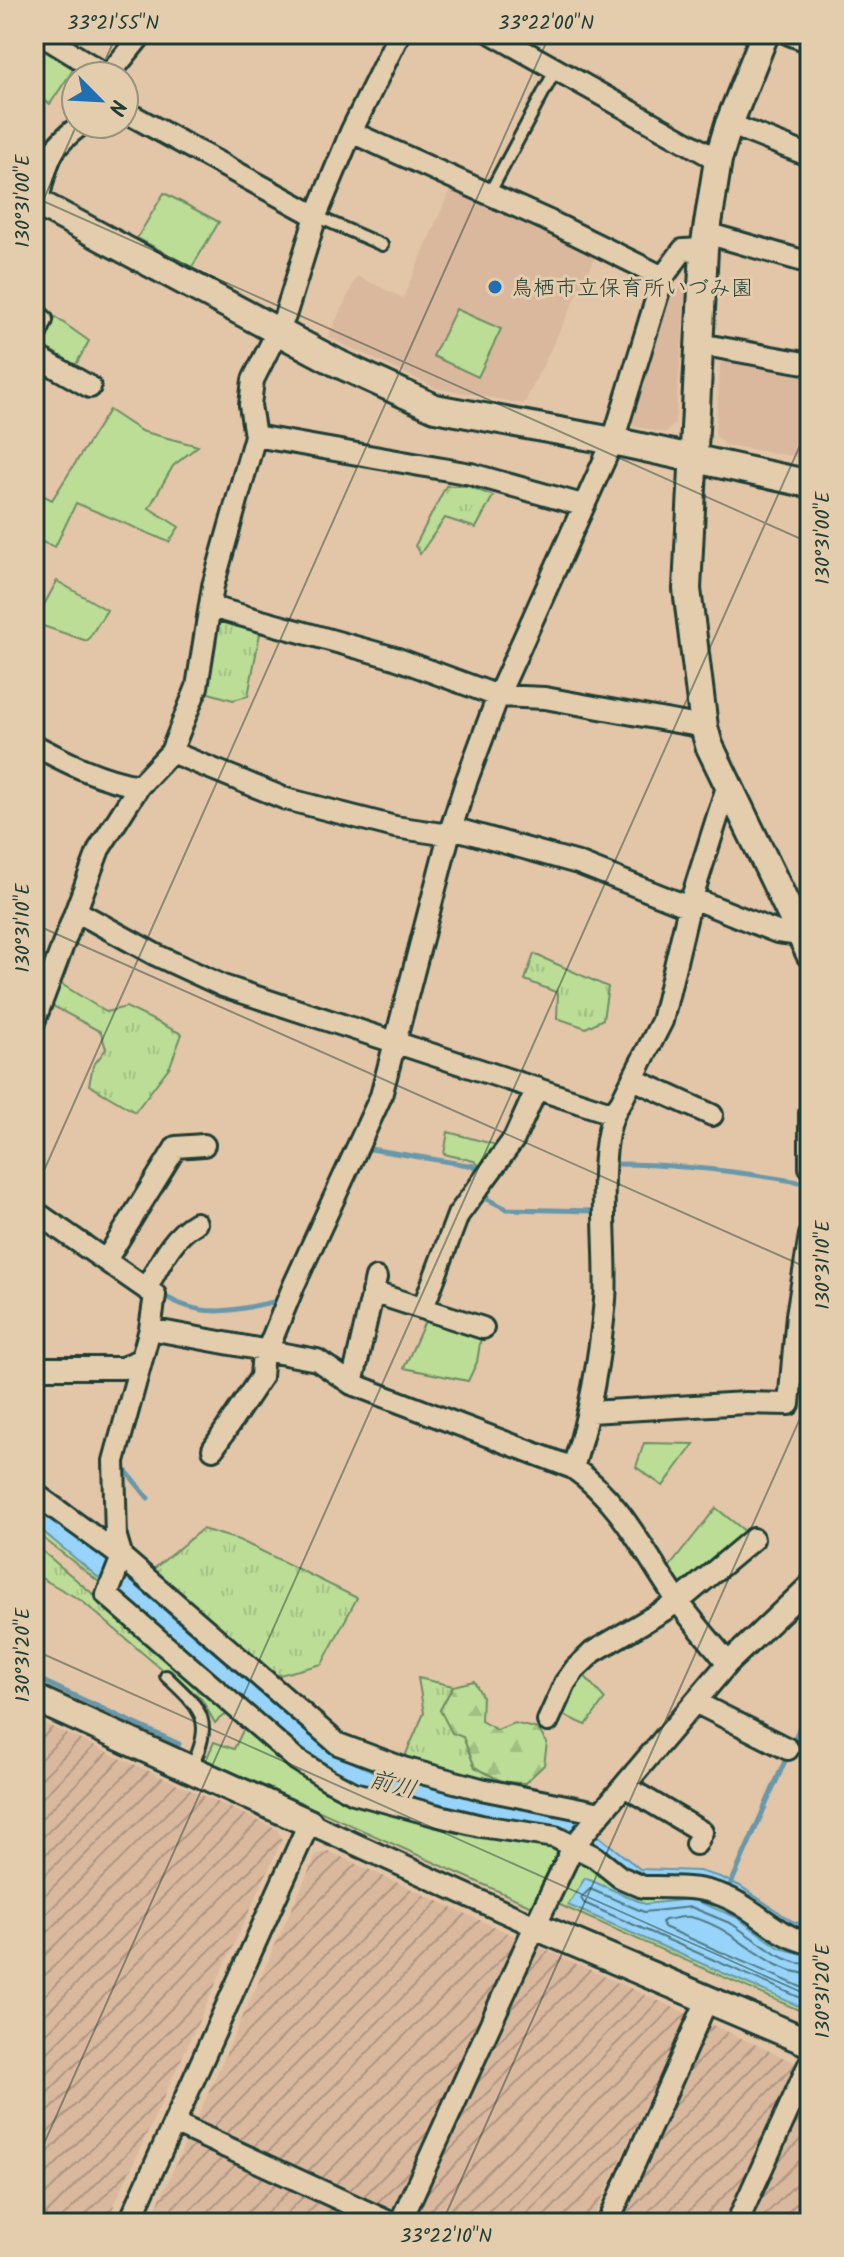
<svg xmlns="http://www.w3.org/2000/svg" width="844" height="2257" font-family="Kalam,'Klee One',sans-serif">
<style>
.built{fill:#dab89e}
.industrial{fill:url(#industrial-furrows)}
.grass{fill:url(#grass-tufts);stroke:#6e8d65;stroke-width:2}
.forest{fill:url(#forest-firs);stroke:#6e8d65;stroke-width:2}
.green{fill:#bcdd96;stroke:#6e8d65;stroke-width:2}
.water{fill:#98d4f9;stroke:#6898aa;stroke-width:2}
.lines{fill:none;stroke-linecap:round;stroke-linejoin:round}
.shore{stroke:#4f7983;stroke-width:2}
.stream{stroke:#6898aa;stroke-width:5}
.service-casing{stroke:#1f3d34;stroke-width:16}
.minor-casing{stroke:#1f3d34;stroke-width:26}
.tertiary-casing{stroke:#1f3d34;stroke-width:32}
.service{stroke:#e4cdad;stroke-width:10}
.minor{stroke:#e4cdad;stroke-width:20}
.tertiary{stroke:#e4cdad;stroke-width:26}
.ticks{fill:none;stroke:#1f3d34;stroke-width:2;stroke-opacity:0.45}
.poi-dot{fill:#1f6fb2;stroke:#e4cdad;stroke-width:3}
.labels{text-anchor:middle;stroke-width:6;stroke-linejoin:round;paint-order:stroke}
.poi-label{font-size:22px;fill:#1f3d34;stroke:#e4cdad;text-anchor:start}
.water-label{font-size:24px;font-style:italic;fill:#25453e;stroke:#e4cdad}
.neatline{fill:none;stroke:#1f3d34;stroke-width:3}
.ticks-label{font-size:20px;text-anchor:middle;fill:#1f3d34}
</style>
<defs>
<pattern id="industrial-furrows" width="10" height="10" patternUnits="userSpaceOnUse" patternTransform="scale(2)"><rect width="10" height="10" fill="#dab89e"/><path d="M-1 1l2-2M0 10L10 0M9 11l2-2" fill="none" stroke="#b09782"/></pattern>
<pattern id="grass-tufts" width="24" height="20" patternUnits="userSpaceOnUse" patternTransform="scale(2)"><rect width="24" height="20" fill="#bcdd96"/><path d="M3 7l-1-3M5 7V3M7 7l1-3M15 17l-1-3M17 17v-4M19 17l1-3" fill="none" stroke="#a1bf82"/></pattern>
<pattern id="forest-firs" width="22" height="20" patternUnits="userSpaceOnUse" patternTransform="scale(2)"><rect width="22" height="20" fill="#bcdd96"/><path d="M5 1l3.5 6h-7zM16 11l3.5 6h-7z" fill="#a1bf82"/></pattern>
</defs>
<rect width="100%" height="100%" fill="#e3c6a8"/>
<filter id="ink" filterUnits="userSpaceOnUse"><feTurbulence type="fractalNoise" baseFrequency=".0125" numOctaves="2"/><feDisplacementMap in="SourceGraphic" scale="16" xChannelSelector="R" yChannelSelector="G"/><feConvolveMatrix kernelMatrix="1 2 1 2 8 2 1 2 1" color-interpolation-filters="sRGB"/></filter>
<g filter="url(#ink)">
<!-- built -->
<path class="built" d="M453,183L598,252L524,404L436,388L328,337L357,276L403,298Z
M673,286L686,289L675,424L665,433L628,425L635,406L629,403L658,314L663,313Z
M721,357L810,373V459L725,445L715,435Z"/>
<!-- industrial -->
<path class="industrial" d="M34,1719L277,1829L282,1840L106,2223H34Z
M328,1851L519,1938L399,2202L386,2209L195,2122L316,1855Z
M539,1947L688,2014L591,2223H424L419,2208Z
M708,2023L798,2064L726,2223H616Z
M810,2087V2223H748Z
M186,2142L317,2202L364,2223H149Z"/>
<!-- grass -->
<path class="grass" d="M446,486H468L493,496L476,528L445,518L420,554L415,546Z
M230,618L261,628L248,696L233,700L202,691L217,621Z
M534,954L608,987L603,1019L586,1028L557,1018L558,993L525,980Z
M55,980L106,1012L126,1007L182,1034L170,1066L135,1112L89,1085L93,1066L106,1049L101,1032L51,1005Z
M34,1524L104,1581L103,1585L34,1531Z
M202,1529L239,1540L357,1598L322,1664L272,1677L150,1572Z
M34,1544L232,1712L220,1718L215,1723L202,1700L180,1680L160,1668L82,1601L34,1574Z
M125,1570L331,1748L581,1817L582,1821L416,1783L373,1771L338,1756L124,1573Z
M418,1678L453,1686L440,1710L463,1737L475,1767L503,1782L525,1783L523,1794L402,1763L424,1713Z"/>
<!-- forest -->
<path class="forest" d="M474,1681L482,1696L481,1721L497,1730L514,1723L538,1729L547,1743L544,1765L525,1783L503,1782L475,1767L463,1737L452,1733L440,1710L453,1686Z"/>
<!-- green -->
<path class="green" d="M39,40L77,64L50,104L34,94V48Z
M164,193L219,222L192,267L137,238Z
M456,309L501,329L478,377L433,356Z
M55,317L89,341L74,368L43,352L40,341Z
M109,410L141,431L198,446L173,466L149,508L179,527L169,542L76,503L55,547L34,539V500L39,493L52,500Z
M57,581L107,610L87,641L34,623Z
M448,1132L504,1147L485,1171L474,1161L444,1154Z
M426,1319L481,1337L477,1362L468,1381L404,1368Z
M644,1443L694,1444L663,1486L636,1467Z
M716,1508L751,1536L680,1592L667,1570Z
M582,1673L605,1699L586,1725L558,1713Z
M246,1724L544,1841L562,1851L536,1908L206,1760L214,1742L234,1749Z
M575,1856L694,1892L810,1948V2015L553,1902Z"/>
<!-- water -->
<path class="water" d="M34,1505L84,1541L328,1751L372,1771L416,1783L576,1818L640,1869L699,1871L720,1877L740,1886L792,1921L810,1927V1939L768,1919L631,1876L569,1829L558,1827L557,1830L452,1810L359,1787L307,1757L225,1683L34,1524Z
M585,1878L645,1904L692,1899L736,1917L780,1948L810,1956V2011L568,1905Z"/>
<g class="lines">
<!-- shore -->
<path class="shore" d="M810,1964L797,1963L777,1955L732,1924L691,1907L644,1912L590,1889L581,1898L584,1903L810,2002
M810,1974C763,1972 736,1926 690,1917C683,1916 673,1919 665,1920L662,1922L664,1927L810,1991"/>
<!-- stream -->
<path class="stream" d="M364,1148L474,1166L481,1174
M615,1164C679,1164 736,1171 799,1182
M486,1187L487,1199L507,1209L594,1211L596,1207
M163,1295C201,1319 232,1311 273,1302
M122,1466L148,1498
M34,1677L179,1744
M730,1886L810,1704"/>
<defs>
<path id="service" d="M489,194L556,69
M316,216L382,245
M166,1676C203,1711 214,1719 191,1769"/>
<path id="minor" d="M40,34L108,76
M493,34L718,160
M789,34L810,42
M108,76L142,34
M124,111L316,216
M729,124L810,156
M351,132L547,220L663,277
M37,203C49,160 45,151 82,124
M706,233L810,263
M34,312L42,320L34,338
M699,344L810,364
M34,355L90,387
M255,436L471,474L582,505
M211,607L395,658L498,696L545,698L704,727
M34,745C68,763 101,780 139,786
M171,752L286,799L395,827L449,835
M452,828L578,863L689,907
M692,898L777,932L801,935
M76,911L156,955L223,986L611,1113
M34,1022L99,849L139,786L171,752L197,687L213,586L255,436L250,405L253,380L285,316L316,216L351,132L399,34
M633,1079L712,1115
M810,1113V1167
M34,1211L155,1295L150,1329L114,1461L116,1537L122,1557L107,1595L297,1760L329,1780L354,1793L435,1815L481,1826L555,1837L595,1857L620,1877L643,1887C679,1887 708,1885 740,1904C765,1918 781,1937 810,1943
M106,1260L176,1147L204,1145
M146,1289C160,1264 171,1237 196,1223
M372,1292L483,1328
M423,1308L458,1215L514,1139L537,1088
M150,1329L317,1360L352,1384L573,1468C620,1500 645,1554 677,1600C693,1622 711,1642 728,1663
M267,1351L294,1285L381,1096L449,835L466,782L498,696L613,441L663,277L683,250L704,249
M34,1368H123L141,1359
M352,1384L376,1278
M590,1412L746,1403L789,1404L797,1315L810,1235
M213,1449L261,1377L263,1350
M573,1468C590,1413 600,1357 605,1300C609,1253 592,1136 621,1102L662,1021L689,907L728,784
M34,1493L122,1557L338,1744L403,1768L481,1789L601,1813
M695,1702L788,1749
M548,1721L565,1683L575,1669L593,1652L678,1602L753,1539
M624,1786L702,1832L696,1844
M535,1926L573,1847L590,1826L728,1663L810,1585
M174,2123L391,2223
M129,2223L309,1823L535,1926L400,2223
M608,2223L708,1998
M737,2223L810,2062"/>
<path id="tertiary" d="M765,34L729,124L718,160L704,249L687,589L704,727L709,745L810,954
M34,201L339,364L435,408L613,441L810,484
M34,1698L309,1823
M535,1926L810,2043"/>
</defs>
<!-- service casing -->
<use href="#service" class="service-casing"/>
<!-- minor casing -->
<use href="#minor" class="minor-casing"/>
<!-- tertiary casing -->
<use href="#tertiary" class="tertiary-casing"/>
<!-- service -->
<use href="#service" class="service"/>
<!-- minor -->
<use href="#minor" class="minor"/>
<!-- tertiary -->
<use href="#tertiary" class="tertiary"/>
</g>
</g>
<!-- ticks -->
<path class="ticks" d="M98,76L117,34M34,197L810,543M34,221L77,124M34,924L810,1269M34,1193L550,34M34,1650L810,1996M34,2166L810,423M442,2223L810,1396"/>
<!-- markers -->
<circle class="poi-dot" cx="495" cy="287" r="8"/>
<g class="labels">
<!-- poi labels -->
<g class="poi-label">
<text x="511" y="295">鳥栖市立保育所いづみ園</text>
</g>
<!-- water labels -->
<g class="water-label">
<text transform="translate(393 1784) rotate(15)" y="8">前川</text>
</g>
</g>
<!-- margin -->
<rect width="844" height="2257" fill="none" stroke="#e4cdad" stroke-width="88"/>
<!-- north arrow -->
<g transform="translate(100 100) rotate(114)"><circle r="38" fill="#e4cdad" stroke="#95937d" stroke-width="2"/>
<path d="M0-6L14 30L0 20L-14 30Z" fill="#1f6fb2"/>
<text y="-12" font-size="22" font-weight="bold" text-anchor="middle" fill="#1f3d34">N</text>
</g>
<rect x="44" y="44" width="756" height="2169" class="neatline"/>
<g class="ticks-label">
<text x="113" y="29">33°21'55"N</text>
<text x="546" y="29">33°22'00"N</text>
<text transform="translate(22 201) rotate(-90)" y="7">130°31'00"E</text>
<text transform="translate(822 538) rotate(-90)" y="7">130°31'00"E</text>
<text transform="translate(22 928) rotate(-90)" y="7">130°31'10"E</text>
<text transform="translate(822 1265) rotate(-90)" y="7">130°31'10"E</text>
<text transform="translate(22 1655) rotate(-90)" y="7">130°31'20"E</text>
<text transform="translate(822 1991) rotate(-90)" y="7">130°31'20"E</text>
<text x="446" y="2242">33°22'10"N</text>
</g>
</svg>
